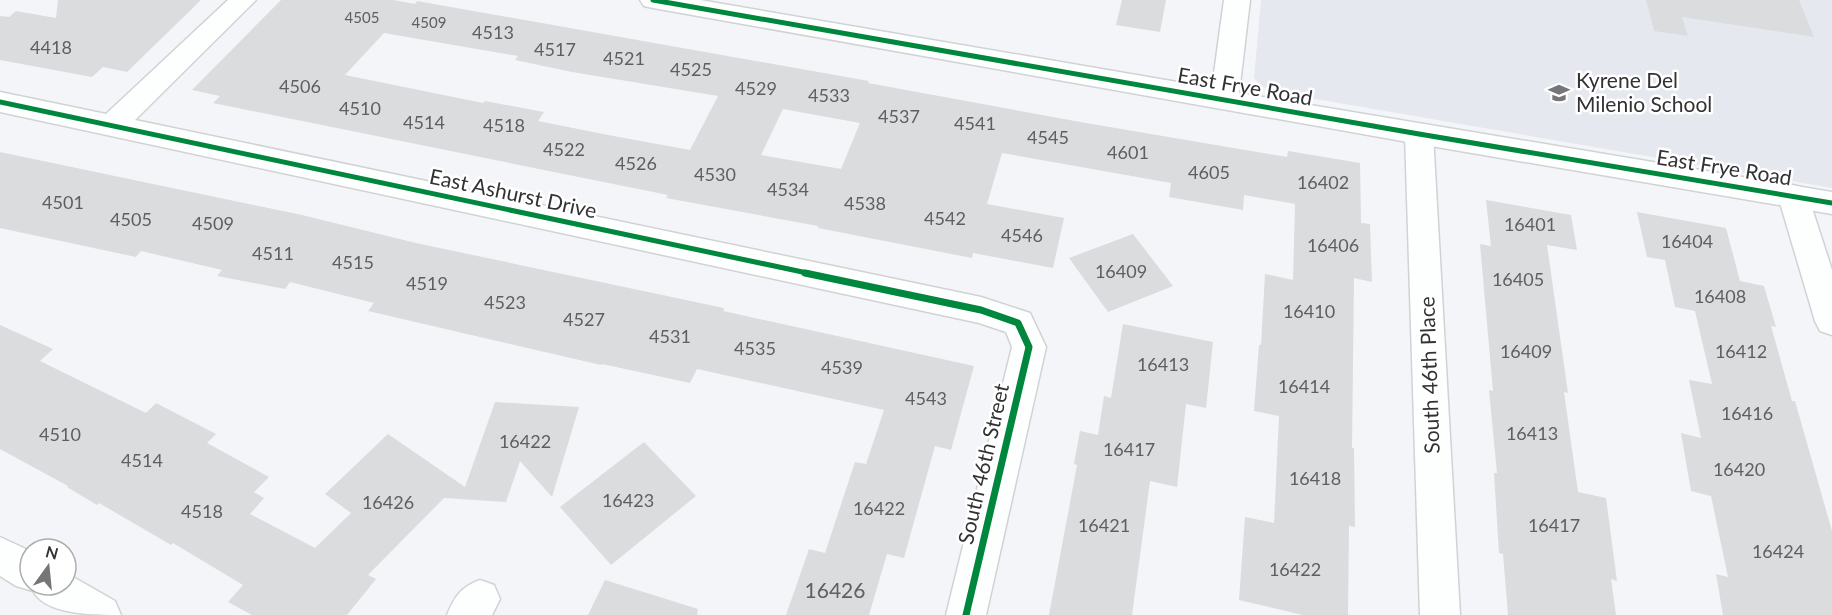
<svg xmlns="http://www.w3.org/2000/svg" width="1832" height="615" font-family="Lato,sans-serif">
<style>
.built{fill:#e6e8f0}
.building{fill:#dbdcdd;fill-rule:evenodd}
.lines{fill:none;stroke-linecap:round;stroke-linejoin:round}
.street-casing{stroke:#d1d2d5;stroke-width:3}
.secondary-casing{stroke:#d1d2d5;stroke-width:3}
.street{fill:#fdfefe;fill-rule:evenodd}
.secondary{fill:#fdfefe;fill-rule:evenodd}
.cycleway-far1-casing{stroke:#fff;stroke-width:8}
.cycleway-casing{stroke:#fff;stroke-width:10}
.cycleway-far1{stroke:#00873e;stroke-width:5}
.cycleway{stroke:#00873e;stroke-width:7}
.labels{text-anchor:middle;stroke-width:5;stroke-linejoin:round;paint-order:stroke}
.far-number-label{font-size:15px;fill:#5f5f61}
.number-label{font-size:18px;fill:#5f5f61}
.poi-label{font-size:21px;fill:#323234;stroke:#fff;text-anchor:start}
.street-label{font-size:21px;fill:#323234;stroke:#fff}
.near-number-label{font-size:21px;fill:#5f5f61}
</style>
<rect width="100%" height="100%" fill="#f4f5f8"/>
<!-- built -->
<path class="built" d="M1261,0H1832V188L1275,92L1263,87L1254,78Z"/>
<!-- building -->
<path class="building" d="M58,0H201L127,72L103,67L92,77L0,60V16L9,17L16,11L56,18Z
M281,0H393L415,4L417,1L869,81L868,83L1086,123L1287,157L1288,151L1360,163L1361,223L1370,224L1372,282L1354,278L1352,448H1354L1355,527L1349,526L1348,615H1303L1239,600L1245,517L1274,523L1279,416L1254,411L1259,345H1261L1265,274L1293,280L1295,204L1244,195L1243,210L1169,197L1171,183L1002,153L987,204L1064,218L1053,268L973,253L972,258L818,228V226L666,198L668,195L213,103L220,96L192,90ZM384,33L518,56L515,60L572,72L718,96L690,150L608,135L538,121L544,112L485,101L483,103L345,75ZM783,109L860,123L841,169L761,155Z
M1122,0H1166L1160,32L1116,25Z
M1646,0H1799L1814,37L1682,17L1688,36L1654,31Z
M0,152L302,215L416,243L724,308L723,311L974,366L951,450L935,446L904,558L887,554L869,615H786L809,549L825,553L855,462L866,464L884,410L697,369L690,383L602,364L601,365L368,311L374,303L290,282L285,289L217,276L222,270L141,251L136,257L0,228Z
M1486,200L1571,215L1577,250L1547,245L1568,393L1564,392L1578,492L1606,498L1617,581L1611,579L1616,615H1508L1503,554L1499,553L1494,473H1497L1489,390L1493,391L1480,244L1491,246Z
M1637,212L1726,228L1740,281L1764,286L1776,327L1771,326L1792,401H1795L1832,531V615H1723L1716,574L1728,577L1711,496L1691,491L1681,433L1701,438L1689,380L1712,384L1695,311L1675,307L1665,260L1647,257Z
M1133,234L1173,286L1108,312L1069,258Z
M1123,324L1213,342L1206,408L1186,404L1177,487L1150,481L1132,615H1049L1077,465L1074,464L1080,431L1098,435L1104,396L1111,398Z
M0,325L53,349L40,361L146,413L156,403L216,434L207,443L269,477L254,492L264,498L250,514L315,548L351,513L325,494L388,434L465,487L495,402L579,407L552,497L520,461L506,502L444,498L368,575L376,579L347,615H252L228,602L243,585L173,543L171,545L99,503L97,505L67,487L68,486L0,449Z
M644,442L696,496L611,565L560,507Z
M605,580L698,609L697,615H588Z"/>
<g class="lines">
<defs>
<path id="street" d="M228,0H256L135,120L981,297L1030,313L1046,347L986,615H946L1012,347L1006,332L979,323L0,112V92L106,114Z
M1419,124L1429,127L1433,134L1460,615H1420L1405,134L1409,127Z
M1793,185L1804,188L1808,196L1832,270V335L1820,331L1815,321L1778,196L1782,188Z
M0,537L30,551V585H66V573L115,601L121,615C94,615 46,615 33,591L16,586L0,576Z
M480,580L494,585L500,599L492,615H447C455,596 461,587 480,580Z"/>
<path id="secondary" d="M640,0H700L1212,88L1224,0H1250L1239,93L1832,192V214L1419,144L653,8L644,6Z"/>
</defs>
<!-- street casing -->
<use href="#street" class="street-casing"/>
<!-- secondary casing -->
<use href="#secondary" class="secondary-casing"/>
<!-- street -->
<use href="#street" class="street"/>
<!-- secondary -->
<use href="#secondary" class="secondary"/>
<defs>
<path id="cycleway-far1" d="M653,0L1419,134L1832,203
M0,102L812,274"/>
<path id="cycleway" d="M805,273L981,310L1018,323L1029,347L966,615"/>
</defs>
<!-- cycleway-far1 casing -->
<use href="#cycleway-far1" class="cycleway-far1-casing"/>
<!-- cycleway casing -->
<use href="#cycleway" class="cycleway-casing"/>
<!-- cycleway-far1 -->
<use href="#cycleway-far1" class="cycleway-far1"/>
<!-- cycleway -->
<use href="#cycleway" class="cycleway"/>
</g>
<!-- icons -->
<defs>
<symbol id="school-bare" viewBox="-9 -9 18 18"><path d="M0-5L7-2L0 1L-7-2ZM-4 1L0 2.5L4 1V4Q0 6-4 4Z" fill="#767679" stroke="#fff" stroke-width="2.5" paint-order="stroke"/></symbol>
</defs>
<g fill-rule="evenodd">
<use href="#school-bare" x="1544" y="78" width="30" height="30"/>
</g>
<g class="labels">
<!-- far-number labels -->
<g class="far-number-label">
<text x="362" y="23">4505</text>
<text x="429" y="28">4509</text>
</g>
<!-- number labels -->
<g class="number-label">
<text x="493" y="39">4513</text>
<text x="51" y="54">4418</text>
<text x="555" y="56">4517</text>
<text x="624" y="65">4521</text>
<text x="691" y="76">4525</text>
<text x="300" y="93">4506</text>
<text x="756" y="95">4529</text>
<text x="829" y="102">4533</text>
<text x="360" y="115">4510</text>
<text x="899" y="123">4537</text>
<text x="424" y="129">4514</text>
<text x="975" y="130">4541</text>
<text x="504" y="132">4518</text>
<text x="1048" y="144">4545</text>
<text x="564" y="156">4522</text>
<text x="1128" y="159">4601</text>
<text x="636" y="170">4526</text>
<text x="1209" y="179">4605</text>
<text x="715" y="181">4530</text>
<text x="1323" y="189">16402</text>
<text x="788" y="196">4534</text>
<text x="63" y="209">4501</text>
<text x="865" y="210">4538</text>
<text x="945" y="225">4542</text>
<text x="131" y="226">4505</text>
<text x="213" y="230">4509</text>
<text x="1530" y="231">16401</text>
<text x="1022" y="242">4546</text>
<text x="1687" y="248">16404</text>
<text x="1333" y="252">16406</text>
<text x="273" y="260">4511</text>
<text x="353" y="269">4515</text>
<text x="1121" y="278">16409</text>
<text x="1518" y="286">16405</text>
<text x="427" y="290">4519</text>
<text x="1720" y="303">16408</text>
<text x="505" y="309">4523</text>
<text x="1309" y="318">16410</text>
<text x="584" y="326">4527</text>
<text x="670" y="343">4531</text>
<text x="755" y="355">4535</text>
<text x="1526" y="358">16409</text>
<text x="1741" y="358">16412</text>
<text x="1163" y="371">16413</text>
<text x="842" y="374">4539</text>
<text x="1304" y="393">16414</text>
<text x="926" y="405">4543</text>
<text x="1747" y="420">16416</text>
<text x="1532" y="440">16413</text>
<text x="60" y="441">4510</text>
<text x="525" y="448">16422</text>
<text x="1129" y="456">16417</text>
<text x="142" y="467">4514</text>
<text x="1739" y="476">16420</text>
<text x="1315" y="485">16418</text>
<text x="628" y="507">16423</text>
<text x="388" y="509">16426</text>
<text x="879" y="515">16422</text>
<text x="202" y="518">4518</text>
<text x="1104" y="532">16421</text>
<text x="1554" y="532">16417</text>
<text x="1778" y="558">16424</text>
<text x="1295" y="576">16422</text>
</g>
<!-- poi labels -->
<g class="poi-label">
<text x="1576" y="88">Kyrene Del<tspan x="1576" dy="24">Milenio School</tspan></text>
</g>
<!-- street labels -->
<g class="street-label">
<text transform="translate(1245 87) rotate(10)" y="7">East Frye Road</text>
<text transform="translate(1724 168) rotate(9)" y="7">East Frye Road</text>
<text transform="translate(513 194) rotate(12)" y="7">East Ashurst Drive</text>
<text transform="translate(1430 375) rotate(-92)" y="7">South 46th Place</text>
<text transform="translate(984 464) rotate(-77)" y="7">South 46th Street</text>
</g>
<!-- near-number labels -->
<g class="near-number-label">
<text x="835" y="598">16426</text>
</g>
</g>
<!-- north arrow -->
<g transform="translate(48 567) rotate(15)"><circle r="28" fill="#ffffff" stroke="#adadae" stroke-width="1.5"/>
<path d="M0-4.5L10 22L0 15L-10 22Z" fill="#767679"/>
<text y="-9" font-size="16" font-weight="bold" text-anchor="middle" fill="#323234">N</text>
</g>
</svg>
